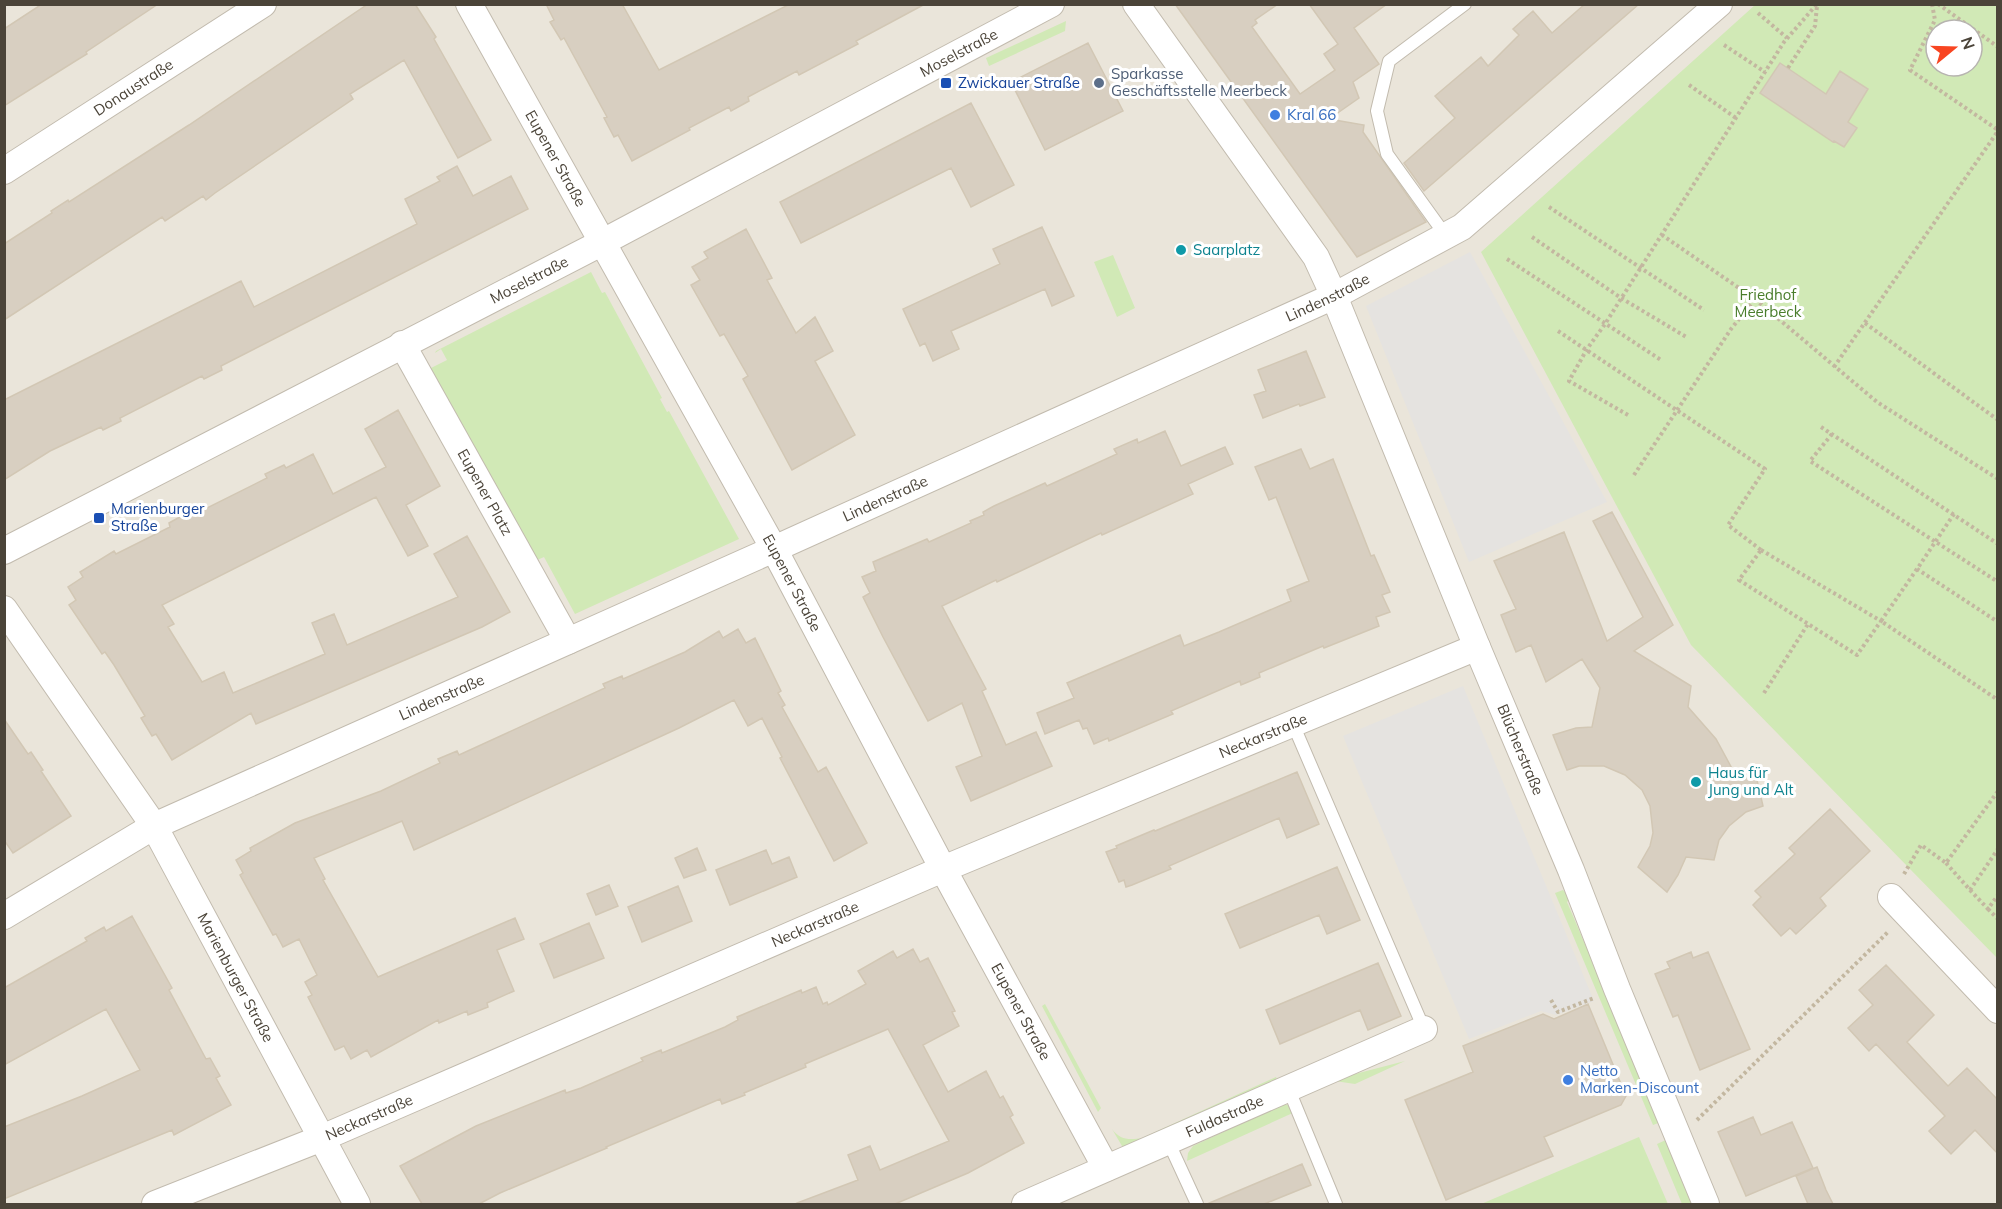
<svg xmlns="http://www.w3.org/2000/svg" width="2002" height="1209" font-family="Mulish,sans-serif">
<style>
.residential{fill:#eae5da;fill-rule:evenodd}
.green{fill:#d1e9b6;fill-rule:evenodd}
.parking{fill:#e5e3e0}
.building{fill:#d8cfc1;stroke:#d2c7b4;stroke-width:1.5}
.lines{fill:none;stroke-linecap:round;stroke-linejoin:round}
.service-casing{stroke:#c2bbae;stroke-width:14}
.minor-casing{stroke:#c2bbae;stroke-width:28}
.path{stroke:#c3b7a0;stroke-width:4;stroke-dasharray:3 3;stroke-linecap:butt}
.service{stroke:#fff;stroke-width:12}
.minor{stroke:#fff;stroke-width:26}
.transit-dot{fill:#1a4fb4;stroke:#fff;stroke-width:2}
.service-dot{fill:#5c6f8a;stroke:#fff;stroke-width:2}
.shop-dot{fill:#3f7fe0;stroke:#fff;stroke-width:2}
.culture-dot{fill:#0f9aa8;stroke:#fff;stroke-width:2}
.labels{text-anchor:middle;stroke-width:6;stroke-linejoin:round;paint-order:stroke}
.street-label{font-size:15px;fill:#4b4439;stroke:#fff}
.service-label{font-size:15px;fill:#4e5e75;stroke:#fff;text-anchor:start}
.transit-label{font-size:15px;fill:#164399;stroke:#fff;text-anchor:start}
.shop-label{font-size:15px;fill:#366cbe;stroke:#fff;text-anchor:start}
.culture-label{font-size:15px;fill:#0d838f;stroke:#fff;text-anchor:start}
.park-label{font-size:15px;fill:#497d2b;stroke:#fff}
</style>
<rect width="100%" height="100%" fill="#f6f3ec"/>
<!-- residential -->
<path class="residential" d="M5,5H1997V1204H5ZM1936,30H1972V66H1936Z"/>
<!-- green -->
<path class="green" d="M1755,5H1997V958L1691,645L1481,252ZM1936,30H1972V66H1936Z
M1066,21L1065,31L989,66L986,58Z
M1113,255L1135,308L1117,317L1094,262Z
M591,272L602,293L605,292L662,398L660,399L667,412L669,411L739,539L575,614L544,557L535,561L427,370L447,360L441,349L435,353L436,351Z
M1563,890L1565,892L1569,891L1571,898L1567,902L1661,1122L1653,1125L1555,893Z
M1045,1004L1101,1108L1098,1112L1042,1006Z
M1405,1061L1355,1084L1328,1080L1350,1073L1355,1074Z
M1276,1077L1278,1082L1129,1148L1122,1146L1112,1129C1120,1140 1129,1140 1142,1138Z
M1284,1104L1290,1106L1295,1112L1187,1161L1188,1153L1193,1146Z
M1639,1137L1668,1204H1481Z
M1668,1139L1692,1204H1682L1657,1144Z"/>
<!-- parking -->
<path class="parking" d="M1470,252L1607,502L1469,562L1366,306Z
M1463,686L1594,1001L1556,1015L1541,1011L1469,1039L1343,736Z"/>
<!-- building -->
<path class="building" d="M42,4H158L86,52L87,54L77,60L4,106V29Z
M368,4H415L436,37L434,39L491,140L458,158L404,60L350,94L353,99L215,193L206,200L203,196L165,221L162,217L4,320V244L52,213L51,211L68,200L69,202L189,125Z
M546,4H622L659,70L790,4H925L856,41L858,44L799,75L797,71L748,97L749,101L731,111L729,107L689,128L690,130L632,161L618,135L614,137L604,118L607,117L564,38L561,40L550,22L554,20Z
M1175,4H1278L1255,20L1257,23L1252,27L1300,94L1335,70L1324,54L1338,44L1309,4H1387L1354,28L1379,64L1353,82L1359,98L1329,119L1364,125L1363,132L1426,222L1357,257Z
M1585,4H1639L1424,191L1404,163L1455,118L1435,96L1481,57L1488,66L1519,35L1513,29L1533,11L1552,33Z
M1088,43L1123,111L1045,150L1011,82Z
M1780,63L1826,94L1840,71L1868,89L1848,122L1857,128L1844,147L1834,141L1833,142L1760,93Z
M971,103L1014,185L971,207L951,168L801,243L780,202Z
M457,166L473,196L511,176L528,209L221,366L222,370L204,379L202,376L120,418L121,421L103,430L101,427L50,451L4,480V400L241,281L254,307L417,224L405,199L440,181L437,177Z
M1042,227L1074,296L1052,306L1045,289L951,331L959,349L933,361L925,343L920,346L903,309L1000,264L993,249Z
M746,229L772,278L767,280L796,333L815,317L833,351L815,361L855,435L792,470L743,379L748,376L724,334L720,336L691,285L700,280L692,267L708,258L704,252Z
M1306,351L1325,397L1300,406L1299,404L1263,418L1254,395L1266,391L1258,370Z
M398,410L440,486L406,505L428,546L408,556L376,497L162,605L174,624L168,627L202,682L224,672L233,693L325,654L312,623L334,614L347,645L458,597L434,554L467,536L510,612L482,627L256,724L251,713L172,760L156,734L152,736L141,718L145,716L114,665L105,652L102,654L69,605L76,600L68,587L83,577L80,572L114,551L116,554L170,527L169,523L187,513L189,517L267,478L265,474L284,465L286,468L313,454L333,494L386,467L365,429Z
M1165,431L1181,466L1225,447L1233,464L1188,484L1193,494L1102,535L1101,533L997,582L996,580L942,606L986,689L982,691L1006,745L1036,732L1052,766L971,801L956,767L982,756L962,703L928,721L883,637L863,597L870,593L862,577L876,571L873,562L927,539L929,542L971,523L970,521L984,515L983,512L994,506L1045,483L1047,486L1117,454L1114,449L1137,439L1138,443Z
M1301,449L1310,469L1333,459L1371,556L1374,555L1390,592L1382,595L1390,612L1376,617L1379,626L1324,648L1323,646L1259,673L1260,677L1241,685L1240,681L1171,711L1173,714L1109,741L1108,738L1094,744L1087,728L1083,729L1079,720L1045,734L1037,713L1074,698L1067,683L1180,635L1184,646L1219,632L1291,601L1287,590L1309,581L1276,497L1269,500L1255,467Z
M1612,512L1673,625L1634,651L1691,686L1688,707L1716,739L1735,774L1756,776L1763,806L1746,812L1729,826L1719,840L1714,860L1686,857L1678,875L1667,892L1638,867L1650,846L1653,833L1650,806L1642,790L1625,775L1604,766H1579L1567,770L1553,735L1576,728L1592,727L1600,688L1582,659L1546,682L1531,645L1516,652L1501,615L1516,609L1494,561L1564,532L1607,641L1643,617L1593,521Z
M738,629L746,643L755,638L781,691L778,693L785,705L782,707L818,772L826,767L867,843L834,861L780,758L782,757L762,718L748,726L734,700L679,728L414,850L402,821L314,858L325,879L323,880L378,977L515,918L524,939L497,950L514,991L487,1003L488,1007L468,1015L467,1011L439,1023L438,1020L371,1057L367,1050L351,1059L344,1046L335,1050L308,997L312,995L305,982L317,975L299,939L283,947L276,934L273,935L240,875L243,873L236,860L251,851L250,848L295,823L381,791L440,763L438,759L457,751L459,755L605,688L603,684L622,676L623,679L685,652L719,631L723,638Z
M4,719L28,754L31,752L43,770L41,771L71,816L13,853L4,840Z
M1297,772L1319,824L1287,838L1279,818L1169,866L1171,869L1132,885L1126,887L1124,880L1119,882L1106,852L1117,848L1116,846L1154,830L1155,831Z
M1830,809L1870,851L1820,898L1826,906L1796,934L1790,928L1781,936L1753,905L1761,897L1755,891L1795,854L1789,848Z
M697,848L706,870L684,878L675,858Z
M766,850L772,864L789,857L797,877L730,905L716,870Z
M1337,867L1360,920L1327,934L1319,915L1240,948L1225,914Z
M609,885L618,906L596,915L587,894Z
M678,886L692,921L642,942L628,907Z
M132,916L172,988L169,990L206,1059L210,1058L220,1076L216,1078L231,1105L174,1135L172,1130L4,1199V1127L82,1096L140,1070L106,1009L4,1065V988L87,941L85,938L104,927L106,931Z
M589,923L604,958L554,978L540,944Z
M913,949L920,962L928,958L955,1011L952,1012L959,1026L923,1045L948,1092L986,1071L1000,1098L1003,1096L1013,1115L1010,1117L1024,1143L968,1173L895,1204H798L797,1203L858,1180L848,1155L870,1146L880,1170L949,1141L888,1029L805,1064L806,1067L744,1093L745,1095L722,1104L720,1099L606,1147L607,1148L500,1193L479,1204H422L400,1166L476,1126L565,1090L566,1093L581,1088L643,1061L641,1058L661,1050L662,1053L725,1027L738,1020L737,1017L801,990L802,993L816,987L823,1004L827,1002L828,1005L866,984L858,971L893,951L897,958Z
M1691,952L1693,958L1708,952L1750,1049L1700,1070L1678,1015L1673,1017L1655,974L1670,968L1667,962Z
M1378,963L1401,1016L1368,1030L1360,1010L1280,1044L1266,1010Z
M1886,965L1934,1015L1907,1042L1948,1086L1967,1068L1998,1100V1154L1975,1130L1951,1154L1929,1131L1945,1116L1876,1044L1869,1051L1848,1028L1873,1005L1859,990Z
M1588,1004L1626,1096L1621,1105L1544,1137L1553,1156L1446,1200L1405,1100L1473,1072L1463,1046L1543,1014L1554,1019Z
M1753,1117L1761,1135L1792,1122L1813,1168L1746,1196L1718,1132Z
M1302,1164L1311,1185L1264,1204H1207Z
M1817,1167L1826,1190L1833,1204H1808L1796,1176Z"/>
<g class="lines">
<defs>
<path id="service" d="M1446,236L1387,154L1377,111L1389,61L1465,4
M1293,724L1424,1029
M1289,1090L1336,1204
M1168,1141L1197,1204"/>
<g id="minor">
<path id="s1" d="M469,4L774,549L943,869L1106,1168"/>
<path id="s2" d="M1136,4L1316,257L1334,296L1477,647L1571,870L1617,989L1706,1204"/>
<path id="s3" d="M4,171L263,4"/>
<path id="s4" d="M402,344L568,641"/>
<path id="s5" d="M4,551L603,242L1051,4"/>
<path id="s6" d="M4,609L154,826L357,1204"/>
<path d="M1891,897L1998,1010"/>
<path id="s7" d="M4,916L154,826L774,549L1334,296L1462,227L1719,4"/>
<path id="s8" d="M155,1204L322,1138L943,869L1477,647"/>
<path id="s9" d="M1025,1204L1424,1029"/>
</g>
</defs>
<!-- service casing -->
<use href="#service" class="service-casing"/>
<!-- minor casing -->
<use href="#minor" class="minor-casing"/>
<!-- path -->
<path class="path" d="M1932,4L1935,20L1910,70L1998,130
M1938,4L1998,47
M1758,13L1787,38
M1724,45L1765,72
M1788,68L1815,26L1817,6
M1689,85L1736,118
M1549,207L1704,310
M1532,237L1621,298L1688,338
M1507,259L1661,360
M1755,299L1877,402L1998,479
M1865,323L1998,420
M1558,331L1765,469L1728,525L1761,550
M1834,367L1998,131
M1628,415L1569,381L1587,349L1605,324L1784,42L1817,4
M1821,427L1998,544
M1832,434L1810,461L1998,582
M1634,475L1731,329L1755,299L1662,235
M1954,514L1917,569L1998,622
M1761,550L1881,621L1857,655L1739,580Z
M1917,569L1881,621L1998,700
M1764,693L1808,624
M1946,863L1970,890L1998,849
M1904,874L1921,845L1946,863L1998,791
M1970,890L1988,909L1998,895
M1988,909L1998,919
M1551,1000L1558,1012L1594,998
M1697,1120L1889,931"/>
<!-- service -->
<use href="#service" class="service"/>
<!-- minor -->
<use href="#minor" class="minor"/>
</g>
<!-- markers -->
<g class="transit-dot">
<rect x="940" y="77" width="12" height="12" rx="3"/>
<rect x="93" y="512" width="12" height="12" rx="3"/>
</g>
<circle class="service-dot" cx="1099" cy="83" r="6"/>
<g class="shop-dot">
<circle cx="1275" cy="115" r="6"/>
<circle cx="1568" cy="1080" r="6"/>
</g>
<g class="culture-dot">
<circle cx="1181" cy="250" r="6"/>
<circle cx="1696" cy="782" r="6"/>
</g>
<g class="labels">
<!-- street labels -->
<g class="street-label">
<text dy="5" stroke="none"><textPath href="#s5" startOffset="1077">Moselstraße</textPath></text>
<text dy="5" stroke="none"><textPath href="#s3" startOffset="154">Donaustraße</textPath></text>
<text dy="5" stroke="none"><textPath href="#s1" startOffset="177">Eupener Straße</textPath></text>
<text dy="5" stroke="none"><textPath href="#s5" startOffset="591">Moselstraße</textPath></text>
<text dy="5" stroke="none"><textPath href="#s7" startOffset="1462">Lindenstraße</textPath></text>
<text dy="5" stroke="none"><textPath href="#s4" startOffset="170">Eupener Platz</textPath></text>
<text dy="5" stroke="none"><textPath href="#s7" startOffset="976">Lindenstraße</textPath></text>
<text dy="5" stroke="none"><textPath href="#s1" startOffset="663">Eupener Straße</textPath></text>
<text dy="5" stroke="none"><textPath href="#s7" startOffset="490">Lindenstraße</textPath></text>
<text dy="5" stroke="none"><textPath href="#s8" startOffset="1203">Neckarstraße</textPath></text>
<text dy="5" stroke="none"><textPath href="#s2" startOffset="844">Blücherstraße</textPath></text>
<text dy="5" stroke="none"><textPath href="#s8" startOffset="717">Neckarstraße</textPath></text>
<text dy="5" stroke="none"><textPath href="#s6" startOffset="436">Marienburger Straße</textPath></text>
<text dy="5" stroke="none"><textPath href="#s1" startOffset="1149">Eupener Straße</textPath></text>
<text dy="5" stroke="none"><textPath href="#s8" startOffset="231">Neckarstraße</textPath></text>
<text dy="5" stroke="none"><textPath href="#s9" startOffset="218">Fuldastraße</textPath></text>
</g>
<!-- service labels -->
<g class="service-label">
<text x="1111" y="79">Sparkasse<tspan x="1111" dy="17">Geschäftsstelle Meerbeck</tspan></text>
</g>
<!-- transit labels -->
<g class="transit-label">
<text x="958" y="88">Zwickauer Straße</text>
<text x="111" y="514">Marienburger<tspan x="111" dy="17">Straße</tspan></text>
</g>
<!-- shop labels -->
<g class="shop-label">
<text x="1287" y="120">Kral 66</text>
<text x="1580" y="1076">Netto<tspan x="1580" dy="17">Marken-Discount</tspan></text>
</g>
<!-- culture labels -->
<g class="culture-label">
<text x="1193" y="255">Saarplatz</text>
<text x="1708" y="778">Haus für<tspan x="1708" dy="17">Jung und Alt</tspan></text>
</g>
<!-- park labels -->
<g class="park-label">
<text x="1768" y="300">Friedhof<tspan x="1768" dy="17">Meerbeck</tspan></text>
</g>
</g>
<!-- border -->
<rect width="2002" height="1209" fill="none" stroke="#4b4439" stroke-width="12"/>
<!-- north arrow -->
<g transform="translate(1954 48) rotate(71)"><circle r="28" fill="#ffffff" stroke="#b7b4b0" stroke-width="1.5"/>
<path d="M0-4.5L10 22L0 15L-10 22Z" fill="#f84521"/>
<text y="-9" font-size="16" font-weight="bold" text-anchor="middle" fill="#4b4439">N</text>
</g>
</svg>
